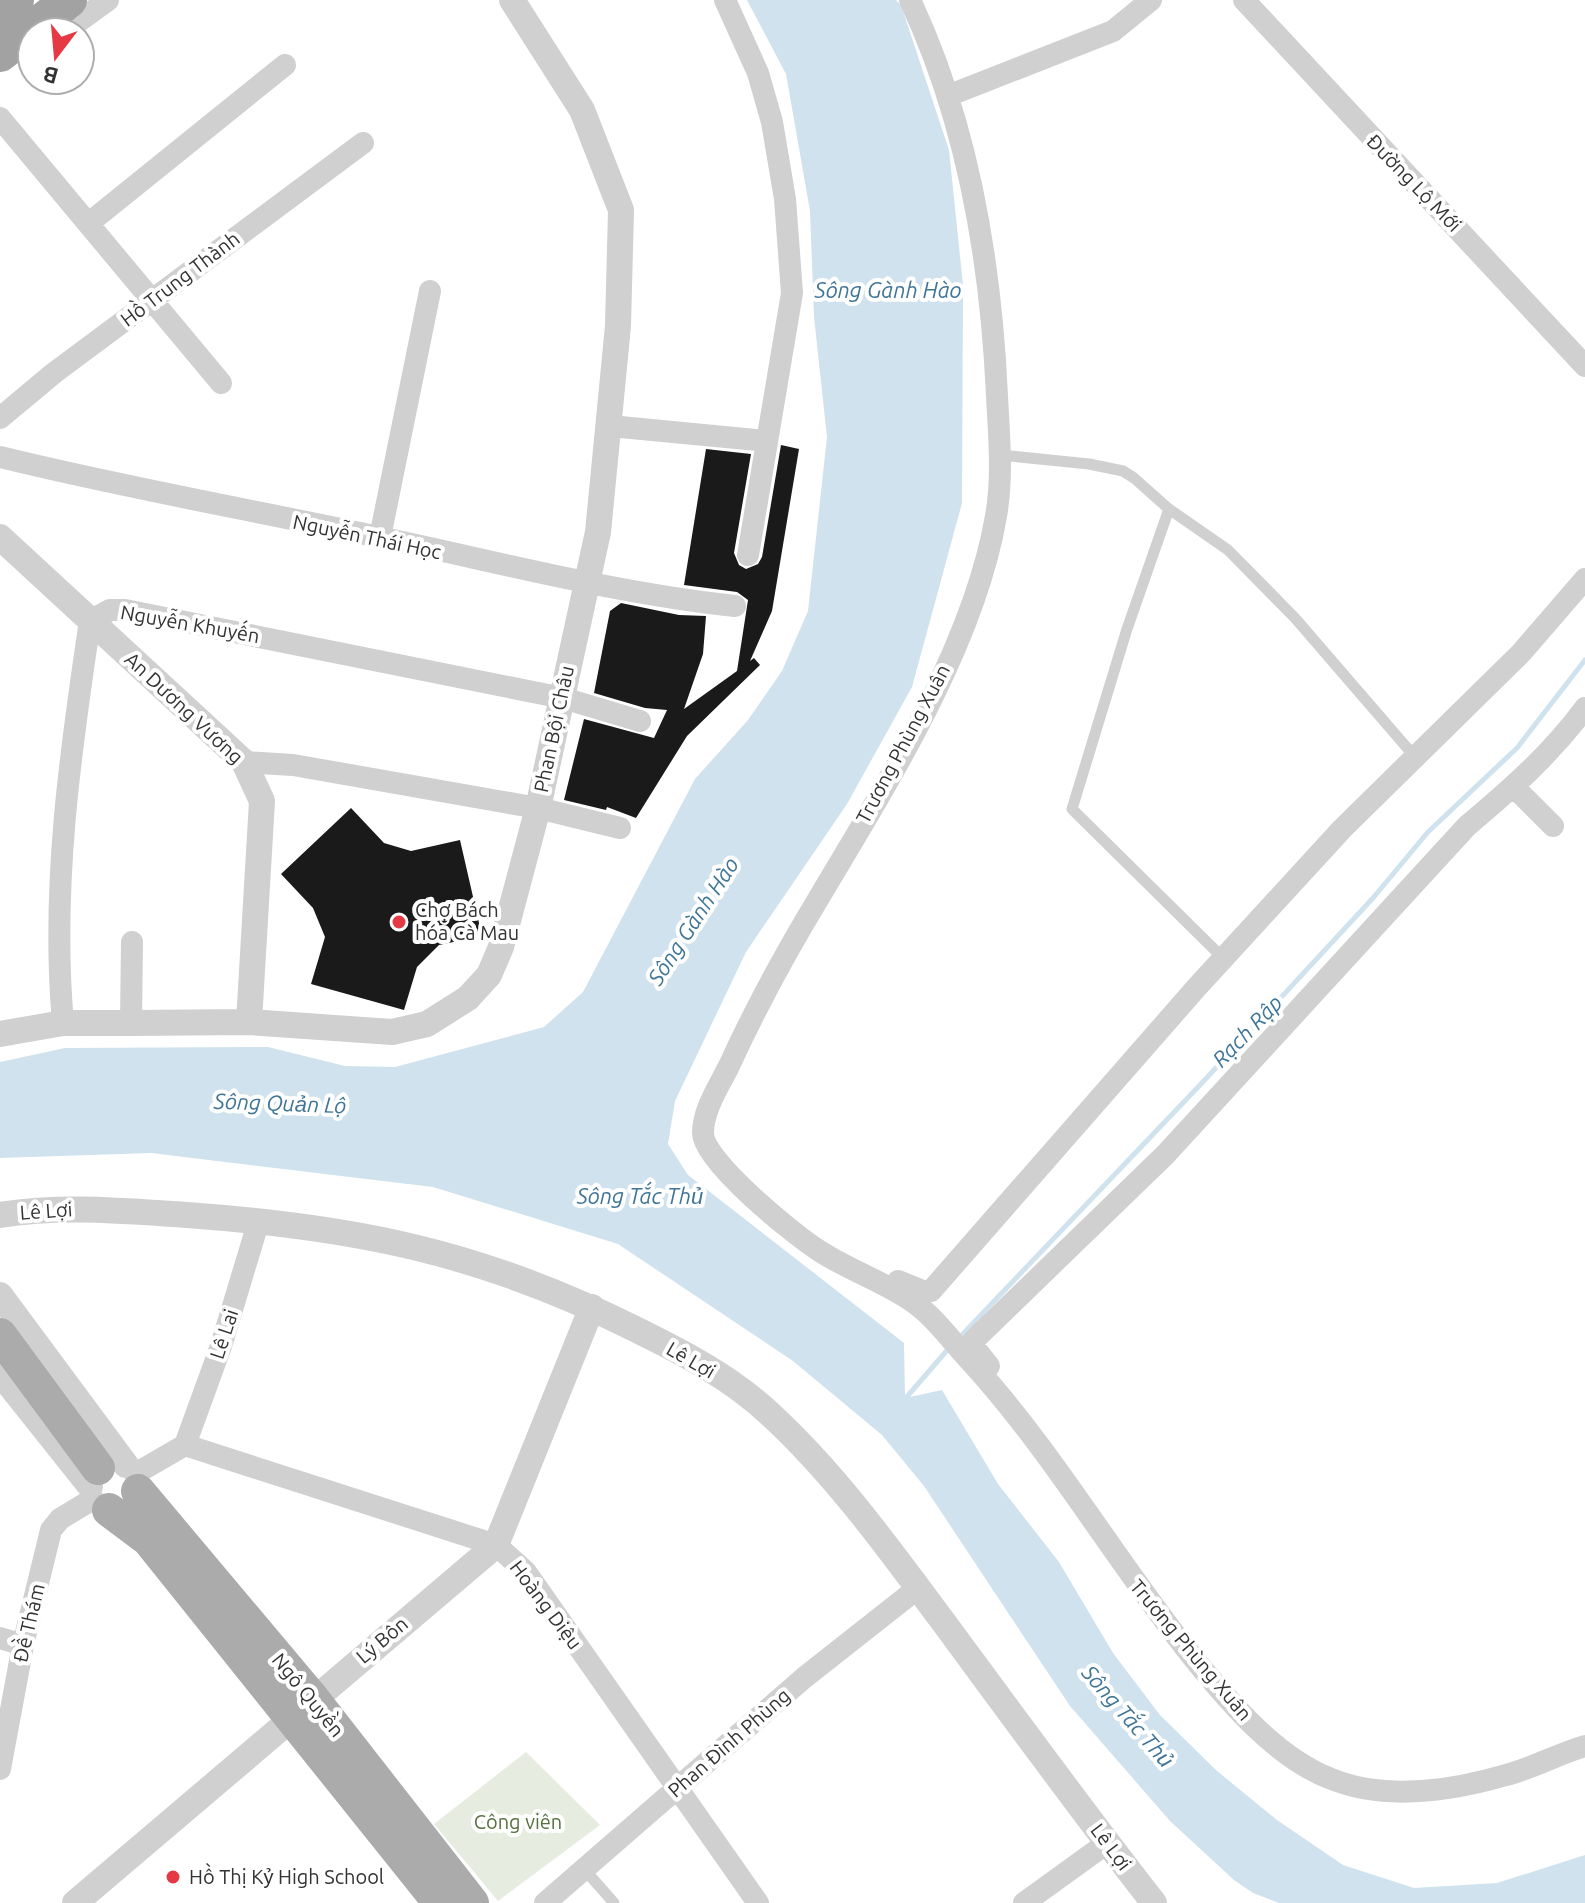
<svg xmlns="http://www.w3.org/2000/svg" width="1585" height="1903" font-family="Ubuntu,sans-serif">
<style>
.green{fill:#e6ecdf}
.water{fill:#cfe2ee}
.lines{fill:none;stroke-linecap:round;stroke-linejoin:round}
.stream{stroke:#cfe2ee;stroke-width:5}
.building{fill:#1a1a1a}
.service{stroke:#d0d0d0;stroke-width:11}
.minor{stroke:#d0d0d0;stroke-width:22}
.tertiary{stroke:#d0d0d0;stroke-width:26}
.primary{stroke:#ababab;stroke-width:34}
.trunk{stroke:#a2a2a2;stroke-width:36}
.poi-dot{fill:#e63946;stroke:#fff;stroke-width:3}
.labels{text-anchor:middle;stroke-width:8;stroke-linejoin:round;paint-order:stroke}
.street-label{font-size:20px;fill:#333;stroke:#fff}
.poi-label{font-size:20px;fill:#333;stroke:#fff;text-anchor:start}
.park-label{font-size:20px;fill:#56703f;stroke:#fff}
.water-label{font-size:22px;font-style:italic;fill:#3f7597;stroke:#fff}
</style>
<rect width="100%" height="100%" fill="#fff"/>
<!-- green -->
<path class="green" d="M526,1752L600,1825L498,1901L434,1824Z"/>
<!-- water -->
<path class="water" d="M747,0H896L901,5L949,150L963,285L962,503L912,687L847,804L746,952L675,1101L668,1144L688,1175L904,1343L905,1398L942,1390L998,1484L1059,1562L1113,1653L1160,1715L1217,1771L1277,1820L1343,1865L1414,1888L1497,1883L1585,1855V1903H1279L1253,1893L1234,1880L1170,1821L1070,1706L924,1486L882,1435L793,1361L618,1244L433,1187L151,1153L0,1158V1062L65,1048L268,1047L345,1066L395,1067L544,1027L583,992L695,779L748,720L782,671L808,611L827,437L814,317L810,211L786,74Z"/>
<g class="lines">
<!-- stream -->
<path class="stream" d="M959,1338L1200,1085L1373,898L1428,832L1517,748L1585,660
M905,1399L949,1348"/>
</g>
<!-- building -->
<path class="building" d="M781,445L799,449L772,611L750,661L754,658L760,665L687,736L636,818L607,807L606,810L564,800L584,719L654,738L667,710L645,708L594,693L610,611L621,603L679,615L706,616L703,654L684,709L737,671L748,600L737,592L684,585L706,449L751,454L734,553L739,565L746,569L758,564L762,557Z
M351,808L384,843L411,851L460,840L482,936L439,945L417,967L404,1010L311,984L325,937L313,908L281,874Z"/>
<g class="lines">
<!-- service -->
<path class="service" d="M1000,455L1089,464L1123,471L1134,478L1169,509L1228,550L1295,618L1415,757
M1169,509L1127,629L1072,809L1224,959
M585,1870L614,1903"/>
<!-- minor -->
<path class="minor" d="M725,0L758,73L772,122L785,199L792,293L748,555
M910,0C968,123 991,261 997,396C999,436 1003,477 996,516C974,646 886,785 820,896C786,952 756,1007 729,1066C719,1086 703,1110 703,1133C703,1161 792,1233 818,1250C848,1270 883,1281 913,1302C935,1317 953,1343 971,1362C1055,1454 1117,1564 1195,1660C1230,1703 1276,1757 1329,1778C1383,1801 1451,1791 1506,1775C1533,1768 1558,1754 1585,1746
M1244,0L1585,366
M64,32L108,0
M950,95L1113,31L1151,0
M0,118L221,383
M89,223L285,65
M0,418L54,373L363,143
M610,426L766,441
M0,457C126,488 252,510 379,537C498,562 614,593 735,606
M380,537L430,291
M244,762L293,765L538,808L620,828
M1514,787L1553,826
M63,1023C51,889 70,754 90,621L110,610H125L563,698L640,721
M131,1023L132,942
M898,1281L925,1292L931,1291L1197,987L1342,829L1521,653L1585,579
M989,1366L974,1347V1340L1165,1155L1467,826C1510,790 1551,754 1585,708
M185,1445L221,1346L259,1220
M135,1474L185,1445L496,1545L526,1572L758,1903
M0,1638L23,1645
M0,1769L23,1645L51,1530L60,1519L93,1499
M545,1903L805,1677L918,1588
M1024,1903L1107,1843"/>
<!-- tertiary -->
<path class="tertiary" d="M0,537L244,762L262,801L249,1022
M0,1034L63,1023H131L249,1022L392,1032L427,1024L468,998L489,975L501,947L538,808L598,532L618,326L621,210L582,110L512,0
M0,1215C63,1205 124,1211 187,1215C354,1227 480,1252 631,1327C680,1351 731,1377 771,1415C836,1475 889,1549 942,1620C1012,1715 1081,1810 1154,1903
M0,1295L126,1465
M0,1373L90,1486
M75,1903L496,1545L592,1307"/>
<!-- primary -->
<path class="primary" d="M0,1335L98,1468
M138,1491L312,1698L472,1903
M109,1510L149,1540L440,1903"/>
<!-- trunk -->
<path class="trunk" d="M0,13L16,0
M0,54L69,0"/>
</g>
<!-- markers -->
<g class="poi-dot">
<circle cx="399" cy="922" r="8"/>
<circle cx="173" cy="1877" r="8"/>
</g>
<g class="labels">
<!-- street labels -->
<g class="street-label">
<text transform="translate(1414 183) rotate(46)" y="7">Đường Lộ Mới</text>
<text transform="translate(180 279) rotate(-37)" y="7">Hồ Trung Thành</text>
<text transform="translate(367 537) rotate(12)" y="7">Nguyễn Thái Học</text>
<text transform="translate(190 624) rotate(10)" y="7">Nguyễn Khuyến</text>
<text transform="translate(184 708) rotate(43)" y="7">An Dương Vương</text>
<text transform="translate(554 729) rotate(-78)" y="7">Phan Bội Châu</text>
<text transform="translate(903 744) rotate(-62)" y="7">Trương Phùng Xuân</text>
<text transform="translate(46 1211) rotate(-4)" y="7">Lê Lợi</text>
<text transform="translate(224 1334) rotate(-72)" y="7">Lê Lai</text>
<text transform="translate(691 1360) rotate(30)" y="7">Lê Lợi</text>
<text transform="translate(546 1605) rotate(53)" y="7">Hoàng Diệu</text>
<text transform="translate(29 1623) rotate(-77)" y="7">Đề Thám</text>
<text transform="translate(382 1640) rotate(-40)" y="7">Lý Bôn</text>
<text transform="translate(1191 1650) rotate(50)" y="7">Trương Phùng Xuân</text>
<text transform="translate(308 1695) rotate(51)" y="7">Ngô Quyền</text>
<text transform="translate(729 1743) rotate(-41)" y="7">Phan Đình Phùng</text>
<text transform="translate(1111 1847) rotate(53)" y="7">Lê Lợi</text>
</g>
<!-- poi labels -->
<g class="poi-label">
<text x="415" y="917">Chợ Bách<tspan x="415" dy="23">hóa Cà Mau</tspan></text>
<text x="189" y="1884">Hồ Thị Kỷ High School</text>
</g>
<!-- park labels -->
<g class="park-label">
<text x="518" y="1829">Công viên</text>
</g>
<!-- water labels -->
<g class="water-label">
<text x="888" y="298">Sông Gành Hào</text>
<text transform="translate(693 921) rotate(-57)" y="8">Sông Gành Hào</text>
<text transform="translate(1247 1031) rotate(-46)" y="8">Rạch Rập</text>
<text transform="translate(280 1103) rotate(2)" y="8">Sông Quản Lộ</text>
<text x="640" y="1204">Sông Tắc Thủ</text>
<text transform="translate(1128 1716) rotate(49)" y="8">Sông Tắc Thủ</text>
</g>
</g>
<!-- north arrow -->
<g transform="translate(56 56) rotate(196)"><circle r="38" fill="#ffffff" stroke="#adadad" stroke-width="2"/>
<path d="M0-6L14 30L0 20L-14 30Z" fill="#e63946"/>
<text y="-12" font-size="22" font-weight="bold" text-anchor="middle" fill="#333333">B</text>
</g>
</svg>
